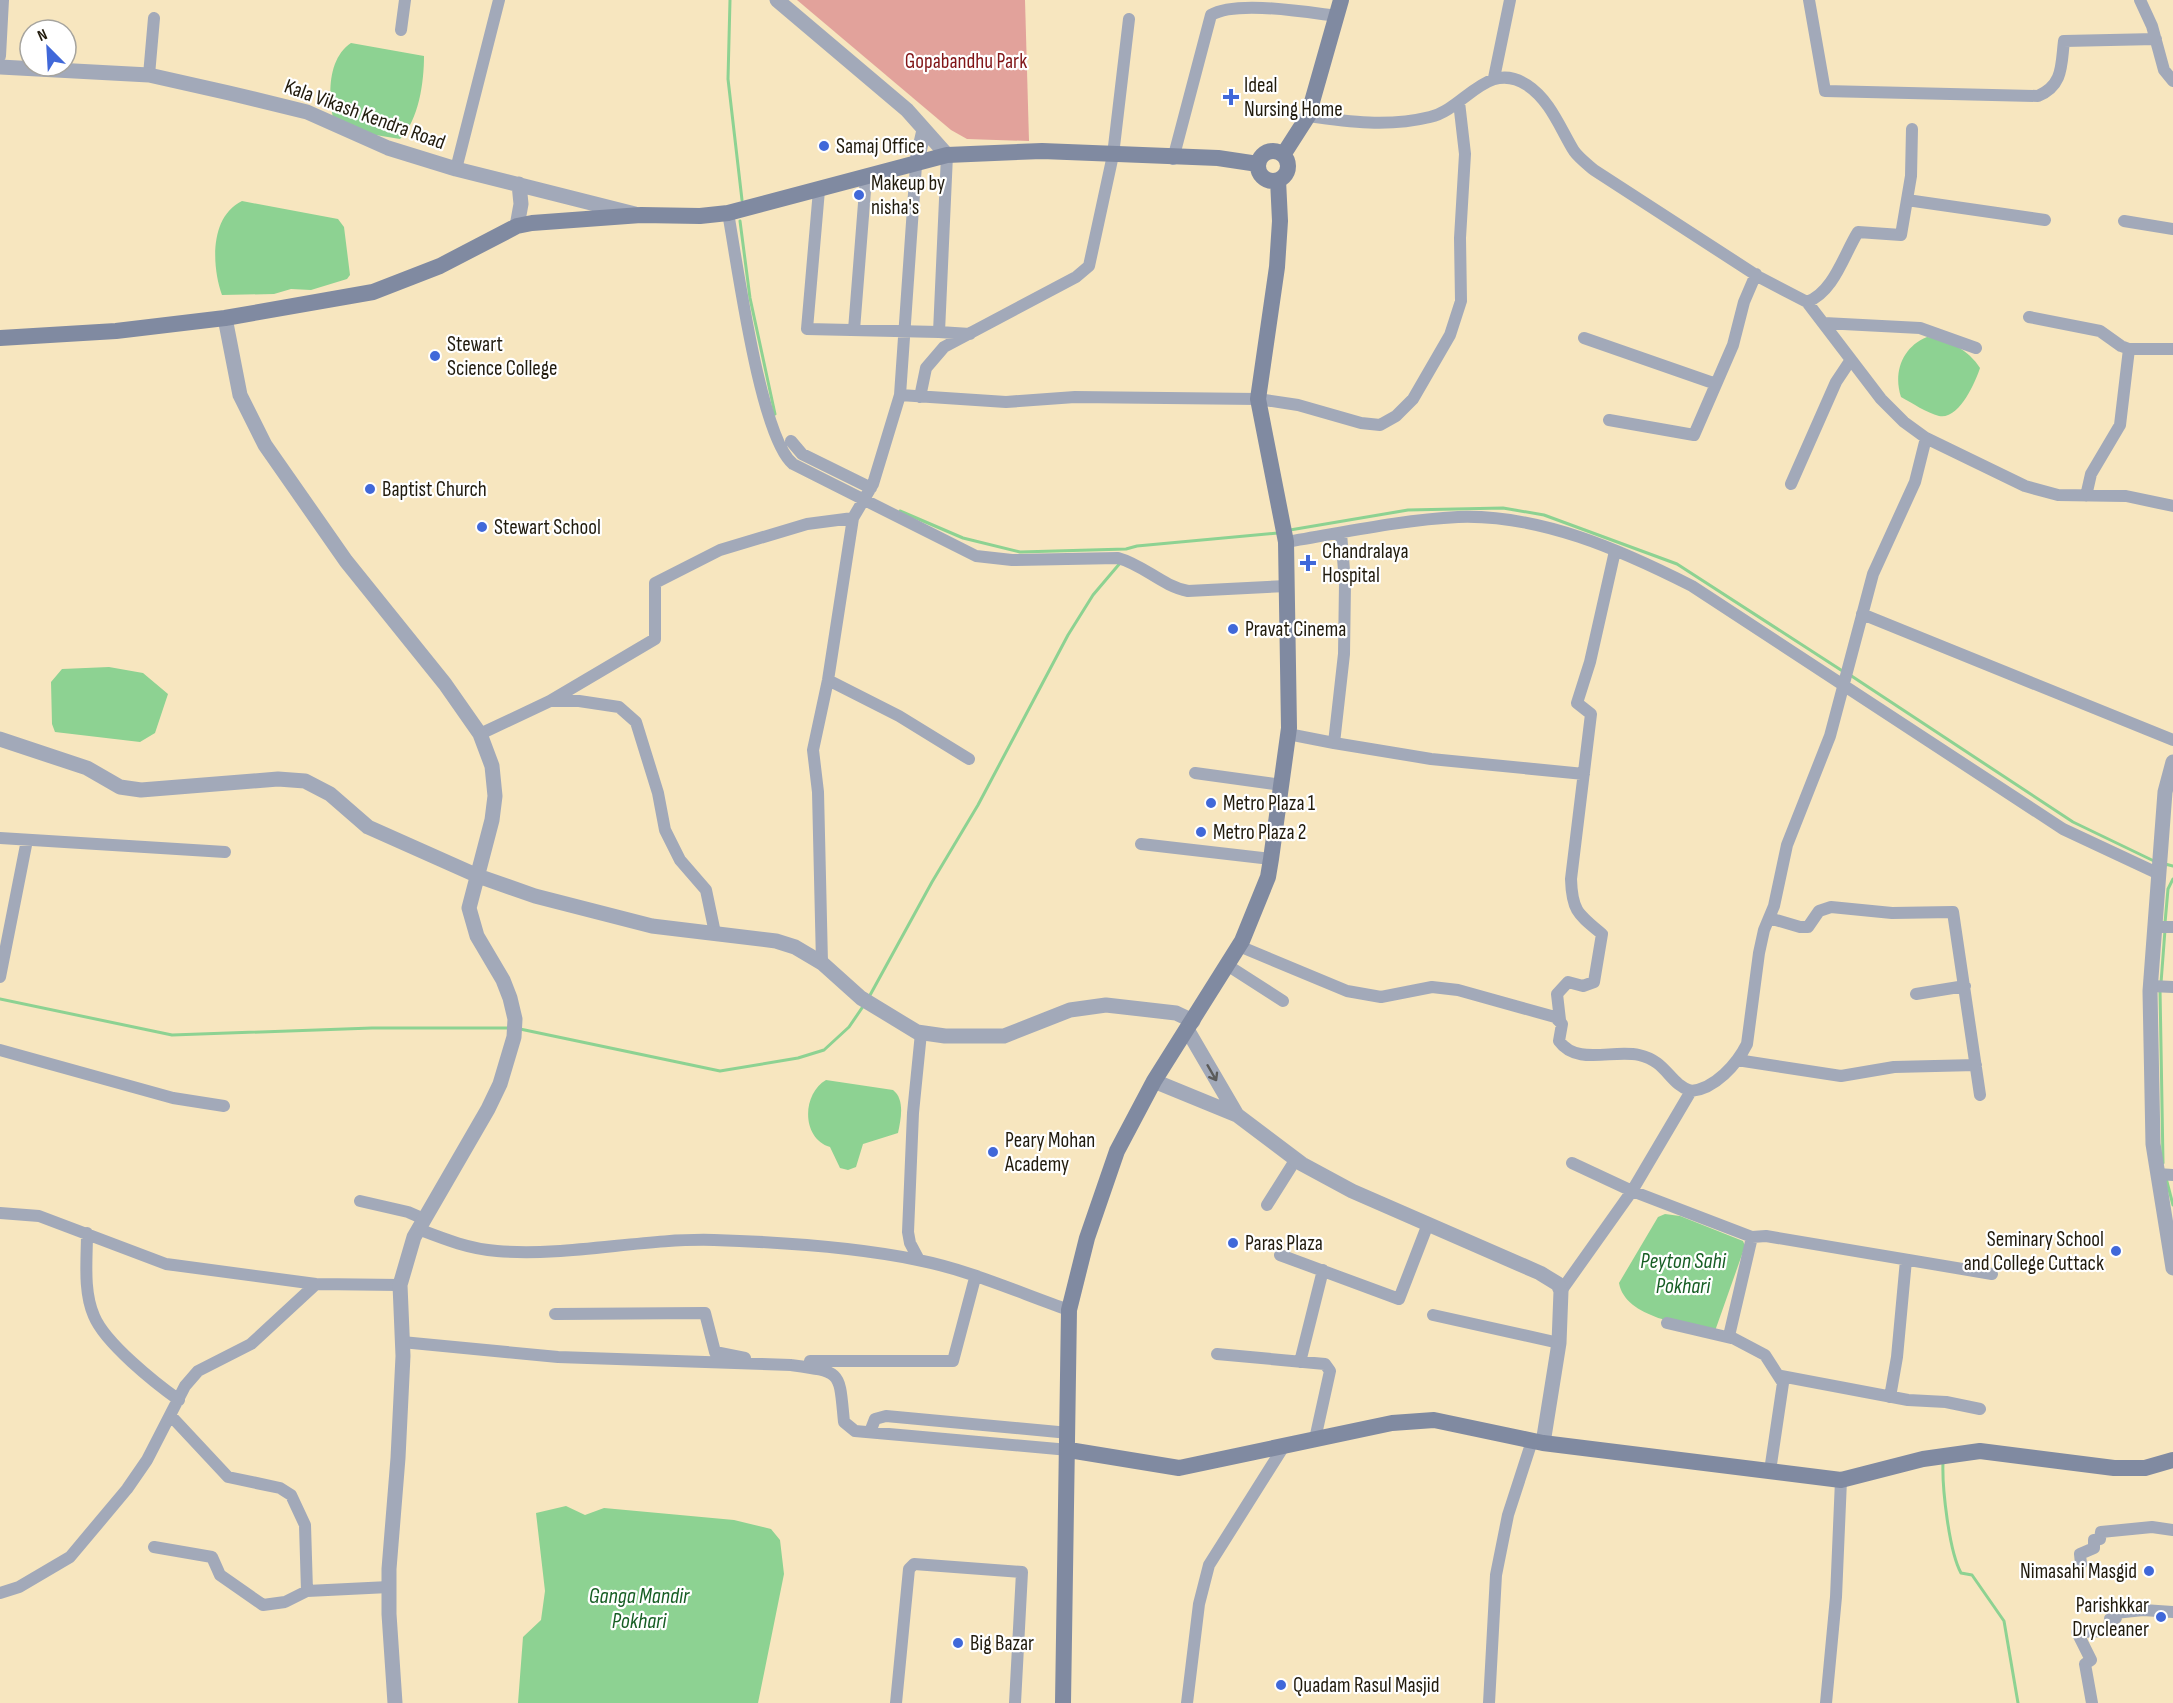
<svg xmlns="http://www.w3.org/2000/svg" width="2173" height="1703" font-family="'Sofia Sans Condensed',sans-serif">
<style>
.green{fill:#e2a29b}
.water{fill:#8dd292}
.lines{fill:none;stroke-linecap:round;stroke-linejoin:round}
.stream{stroke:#8dd292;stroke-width:3}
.minor{stroke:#a2a9b9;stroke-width:12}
.tertiary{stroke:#a2a9b9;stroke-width:15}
.secondary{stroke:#808aa1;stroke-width:16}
.oneway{stroke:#5b5b5a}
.poi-dot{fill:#4068d9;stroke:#fff;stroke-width:2}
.labels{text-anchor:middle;stroke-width:4.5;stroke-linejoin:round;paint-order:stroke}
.park-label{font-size:21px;fill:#811517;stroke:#fff}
.poi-label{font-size:21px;fill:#211b0d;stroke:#fff;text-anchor:start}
.street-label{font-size:21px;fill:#211b0d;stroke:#fff}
.water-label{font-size:22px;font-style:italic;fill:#175e24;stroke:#fff}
</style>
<rect width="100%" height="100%" fill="#f7e6bf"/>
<!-- green -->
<path class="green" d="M797,0H1025L1029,141L967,139L951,130Z"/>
<!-- water -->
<path class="water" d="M351,43L424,56C424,82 419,120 400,139L345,130L334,123C328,97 327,59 351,43Z
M242,201L338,219L344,227L350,275L347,279L311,290L291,289L274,294L222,295C212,267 209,217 242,201Z
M1927,337C1947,339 1969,350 1980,368C1975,383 1959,420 1939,416C1927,413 1912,403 1901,397C1893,373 1902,347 1927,337Z
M109,667L143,673L168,694L155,733L140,742L55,732L52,724L51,682L62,669Z
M826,1080L893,1090C905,1099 901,1119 898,1133L863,1144L856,1167L848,1170L840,1168L830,1147C801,1138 802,1094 826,1080Z
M1665,1214L1680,1216L1743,1241L1745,1246L1715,1331C1686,1325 1625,1318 1619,1283L1658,1217Z
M566,1506L585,1515L604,1508L734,1520L771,1529L780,1540L784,1574L758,1703H518L523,1637L541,1620L545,1591L536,1513Z"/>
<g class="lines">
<!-- stream -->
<path class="stream" d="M730,0L728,79L742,200
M740,221L750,298L775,414
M900,511L963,538L1020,552L1126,549L1137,546L1278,533
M1290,530L1408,510L1503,508L1544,515L1677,564L1844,672
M1850,675L2073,822L2156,862
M2165,864L2173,866
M2165,923L2168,889L2173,879
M2161,983L2165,930
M2160,989L2163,1163
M869,997L932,882L978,805L1068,635L1093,595L1121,562
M0,999L172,1035L372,1028H510
M520,1029L720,1071L798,1058L824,1050L849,1027L864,1005
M2166,1178L2173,1205
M1943,1462C1942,1488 1949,1551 1961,1573L1972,1575L2004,1621L2018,1703"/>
<!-- minor -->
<path class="minor" d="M1809,0L1825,91L2038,96C2064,85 2061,64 2064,41L2156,39
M2140,0L2152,26L2164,70L2173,81
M401,30L405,0
M0,56L3,0
M149,75L154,18
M1494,78L1510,0
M1308,116C1349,122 1389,127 1430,117C1465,109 1487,59 1527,85C1550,100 1560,128 1574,151C1579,158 1587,164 1594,170L1759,277L1807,302L1881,399L1904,422L1926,438L2025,486L2058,495L2126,496L2173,506
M947,155L939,332L970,334
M1173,159L1211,15C1236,0 1305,12 1337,16
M456,169L499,0
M819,190L807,329L939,332
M1907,200L2045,220
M728,213C737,261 760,437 793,464L976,556L1012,560L1118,558C1144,565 1162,586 1188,591L1287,586
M2124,221L2173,229
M1807,302C1834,292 1844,254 1858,232L1901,235L1911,176L1912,129
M2029,317L2100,331L2121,346L2129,349H2173
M1824,323L1920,328L1976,348
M854,330L866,178
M1584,338L1716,384
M900,395L1006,402L1075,397L1258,399L1298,405L1361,423L1380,425L1396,416L1413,399L1450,335L1461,301L1460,238L1465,154L1459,102
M920,397L926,368L944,347L1076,277L1089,266L1113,155L1129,19
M1609,420L1694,435L1733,345L1744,302L1756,274
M791,441L802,454L871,488
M1791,484L1836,382L1850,361
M2086,496L2091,474L2120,425L2129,349
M1341,533L1345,583L1344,654L1334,743L1431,759L1584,774
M1286,542C1342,533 1400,520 1458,517C1540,514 1621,550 1692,586L2063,829L2157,873
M1862,614L2173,740
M828,680L899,716L969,759
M480,734L550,701
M1288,734L1334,743
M1195,773L1282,785
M0,838L225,852
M1141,844L1271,859
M1769,918L1800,927H1808L1819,911L1831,907L1892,913L1953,912L1980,1095
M2154,927H2173
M715,933L706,890L680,860L665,830L658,793L636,722L619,707L579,701H550L655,639V583L720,550L807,524L853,518L873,484L900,395L916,165
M1239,946L1347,991L1381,997L1432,987L1458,990L1555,1017L1562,1024L1559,1041C1577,1066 1613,1049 1639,1055C1667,1061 1669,1084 1691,1091C1715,1089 1737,1064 1747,1044L1759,953L1764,930L1774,906L1787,845L1830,736L1873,574L1915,482L1926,438
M822,963L818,792L813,750L828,680L853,518
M1227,965L1283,1001
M0,977L27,840
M2151,986L2173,987
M1916,994L1965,986
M1560,1020L1557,994L1568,982L1583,986L1594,982L1602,934C1578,914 1572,911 1571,879L1591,714L1577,703L1590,662L1615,551
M0,1050L173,1098L224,1106
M1737,1060L1841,1076L1894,1067L1976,1065
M1572,1163L1632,1191L1752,1237L1729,1336L1765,1355L1783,1383L1770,1471
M2157,1174L2173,1175
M360,1201L408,1212L424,1219
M1267,1205L1296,1159
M0,1213L39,1216L166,1264L316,1284L400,1285
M418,1229C444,1239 469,1249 497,1251C567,1257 643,1238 714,1240C779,1242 855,1247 918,1260C969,1270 1020,1293 1069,1310
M87,1233C87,1259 83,1291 94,1316C105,1343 155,1383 179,1400
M1752,1237L1766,1236L1992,1274
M1280,1255L1399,1299L1428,1224
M919,1260L910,1243L908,1232L913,1113L921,1033
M1561,1291L1632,1191L1691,1091
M555,1314L705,1313L715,1352L745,1358
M1433,1315L1559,1343
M1667,1323L1731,1338
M402,1342L558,1357L791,1365C843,1372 839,1371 844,1422L855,1431L1069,1450
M1217,1354L1325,1364L1330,1371L1315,1439
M810,1361H953L975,1278
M1300,1362L1323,1270
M1781,1376L1908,1400L1946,1402L1980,1409
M1890,1397L1897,1357L1906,1260
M171,1416L228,1477L280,1488L291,1495L305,1525L307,1591L389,1587
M870,1432L875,1419L886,1416L1069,1433
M154,1547L212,1557L220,1575L263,1605L285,1602L307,1591
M2075,1573L2081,1564L2080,1554L2094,1548V1540L2100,1539L2101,1532L2152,1527L2173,1530
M0,1593L19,1587L70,1557L127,1489L147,1460L185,1386L198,1371L251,1344L316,1284
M896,1703L909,1569L914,1564L1022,1572L1015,1703
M1187,1703L1199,1604L1209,1565L1284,1446
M1489,1703L1496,1575L1508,1515L1532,1441
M1826,1703L1836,1597L1841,1480
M2092,1703L2085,1664L2091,1660L2077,1632L2109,1631L2110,1619L2116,1618L2115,1613L2143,1610L2173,1612"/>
<!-- tertiary -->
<path class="tertiary" d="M777,0L907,110L947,155
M0,67L149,75L229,93L307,112L388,148L456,169L635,214
M916,165L924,130
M517,226L521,204L519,184
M225,318L240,395L265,445L346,561L445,684L480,734L492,766L495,796L492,820L469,908L477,936L503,980L510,998L515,1019L514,1037L500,1084L488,1109L414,1237L400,1285L403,1356L398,1458L389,1569V1614L395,1703
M0,739L87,768L120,787L141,790L278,779L305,781L330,794L368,827L478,876L535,896L652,926L776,941L795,947L822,963L861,998L917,1032L945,1036H1004L1070,1010L1106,1005L1176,1013L1193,1021
M2173,762L2165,792L2150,991L2153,1144L2173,1268
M1188,1031L1237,1115
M1154,1081L1237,1115L1302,1164L1352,1191L1540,1273L1558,1284L1561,1291L1559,1343L1543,1443"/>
<!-- secondary -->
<path class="secondary" d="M1258 166a15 15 0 1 1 30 0a15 15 0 1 1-30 0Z
M1283,155L1308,116L1341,0
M0,338L116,331L225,318L373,292L440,266L517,226L532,223L641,215L700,216L728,213L947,155L1042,151L1218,158L1258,164
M1069,1450L1179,1468L1392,1423L1434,1420L1543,1443L1841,1480L1923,1459L1980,1451L2114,1468H2145L2173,1460
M1063,1703L1069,1310L1087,1238L1117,1151L1154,1081L1242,941L1268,877L1271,859L1289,728L1286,542L1258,399L1277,267L1280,221L1278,180"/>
</g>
<!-- one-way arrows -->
<defs><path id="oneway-shaft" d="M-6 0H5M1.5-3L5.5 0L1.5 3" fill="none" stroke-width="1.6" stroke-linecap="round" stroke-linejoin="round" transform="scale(1.5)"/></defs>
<use class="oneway" href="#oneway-shaft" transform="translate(1212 1073) rotate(60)"/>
<!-- markers -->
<g class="poi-dot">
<path d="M1228 88h6v6h6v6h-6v6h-6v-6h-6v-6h6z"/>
<circle cx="824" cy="146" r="6"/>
<circle cx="859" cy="195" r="6"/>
<circle cx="435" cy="356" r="6"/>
<circle cx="370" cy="489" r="6"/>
<circle cx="482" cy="527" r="6"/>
<path d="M1305 554h6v6h6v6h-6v6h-6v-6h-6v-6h6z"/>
<circle cx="1233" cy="629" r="6"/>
<circle cx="1211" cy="803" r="6"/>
<circle cx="1201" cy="832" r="6"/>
<circle cx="993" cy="1152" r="6"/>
<circle cx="1233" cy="1243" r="6"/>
<circle cx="2116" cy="1251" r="6"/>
<circle cx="2149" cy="1571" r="6"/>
<circle cx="2161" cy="1617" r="6"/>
<circle cx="958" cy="1643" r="6"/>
<circle cx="1281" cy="1685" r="6"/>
</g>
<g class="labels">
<!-- park labels -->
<g class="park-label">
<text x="966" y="68">Gopabandhu Park</text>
</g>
<!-- poi labels -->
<g class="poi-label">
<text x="1244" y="92">Ideal<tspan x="1244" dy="24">Nursing Home</tspan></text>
<text x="836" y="153">Samaj Office</text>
<text x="871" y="190">Makeup by<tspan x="871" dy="24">nisha's</tspan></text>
<text x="447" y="351">Stewart<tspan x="447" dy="24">Science College</tspan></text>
<text x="382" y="496">Baptist Church</text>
<text x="494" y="534">Stewart School</text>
<text x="1322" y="558">Chandralaya<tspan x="1322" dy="24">Hospital</tspan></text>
<text x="1245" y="636">Pravat Cinema</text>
<text x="1223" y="810">Metro Plaza 1</text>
<text x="1213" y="839">Metro Plaza 2</text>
<text x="1005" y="1147">Peary Mohan<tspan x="1005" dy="24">Academy</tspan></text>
<text x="2104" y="1246" text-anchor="end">Seminary School<tspan x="2104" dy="24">and College Cuttack</tspan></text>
<text x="1245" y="1250">Paras Plaza</text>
<text x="2137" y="1578" text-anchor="end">Nimasahi Masgid</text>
<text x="2149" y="1612" text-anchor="end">Parishkkar<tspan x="2149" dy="24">Drycleaner</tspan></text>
<text x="970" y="1650">Big Bazar</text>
<text x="1293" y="1692">Quadam Rasul Masjid</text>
</g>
<!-- street labels -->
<g class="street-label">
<text transform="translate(365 114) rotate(20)" y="7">Kala Vikash Kendra Road</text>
</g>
<!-- water labels -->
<g class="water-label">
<text x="1683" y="1268">Peyton Sahi<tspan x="1683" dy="25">Pokhari</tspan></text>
<text x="639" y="1603">Ganga Mandir<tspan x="639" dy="25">Pokhari</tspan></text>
</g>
</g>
<!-- north arrow -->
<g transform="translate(48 48) rotate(336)"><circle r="28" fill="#ffffff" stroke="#a6a49e" stroke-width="1.5"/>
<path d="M0-4.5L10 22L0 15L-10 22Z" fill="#4068d9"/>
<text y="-9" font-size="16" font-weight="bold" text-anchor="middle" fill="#211b0d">N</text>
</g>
</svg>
